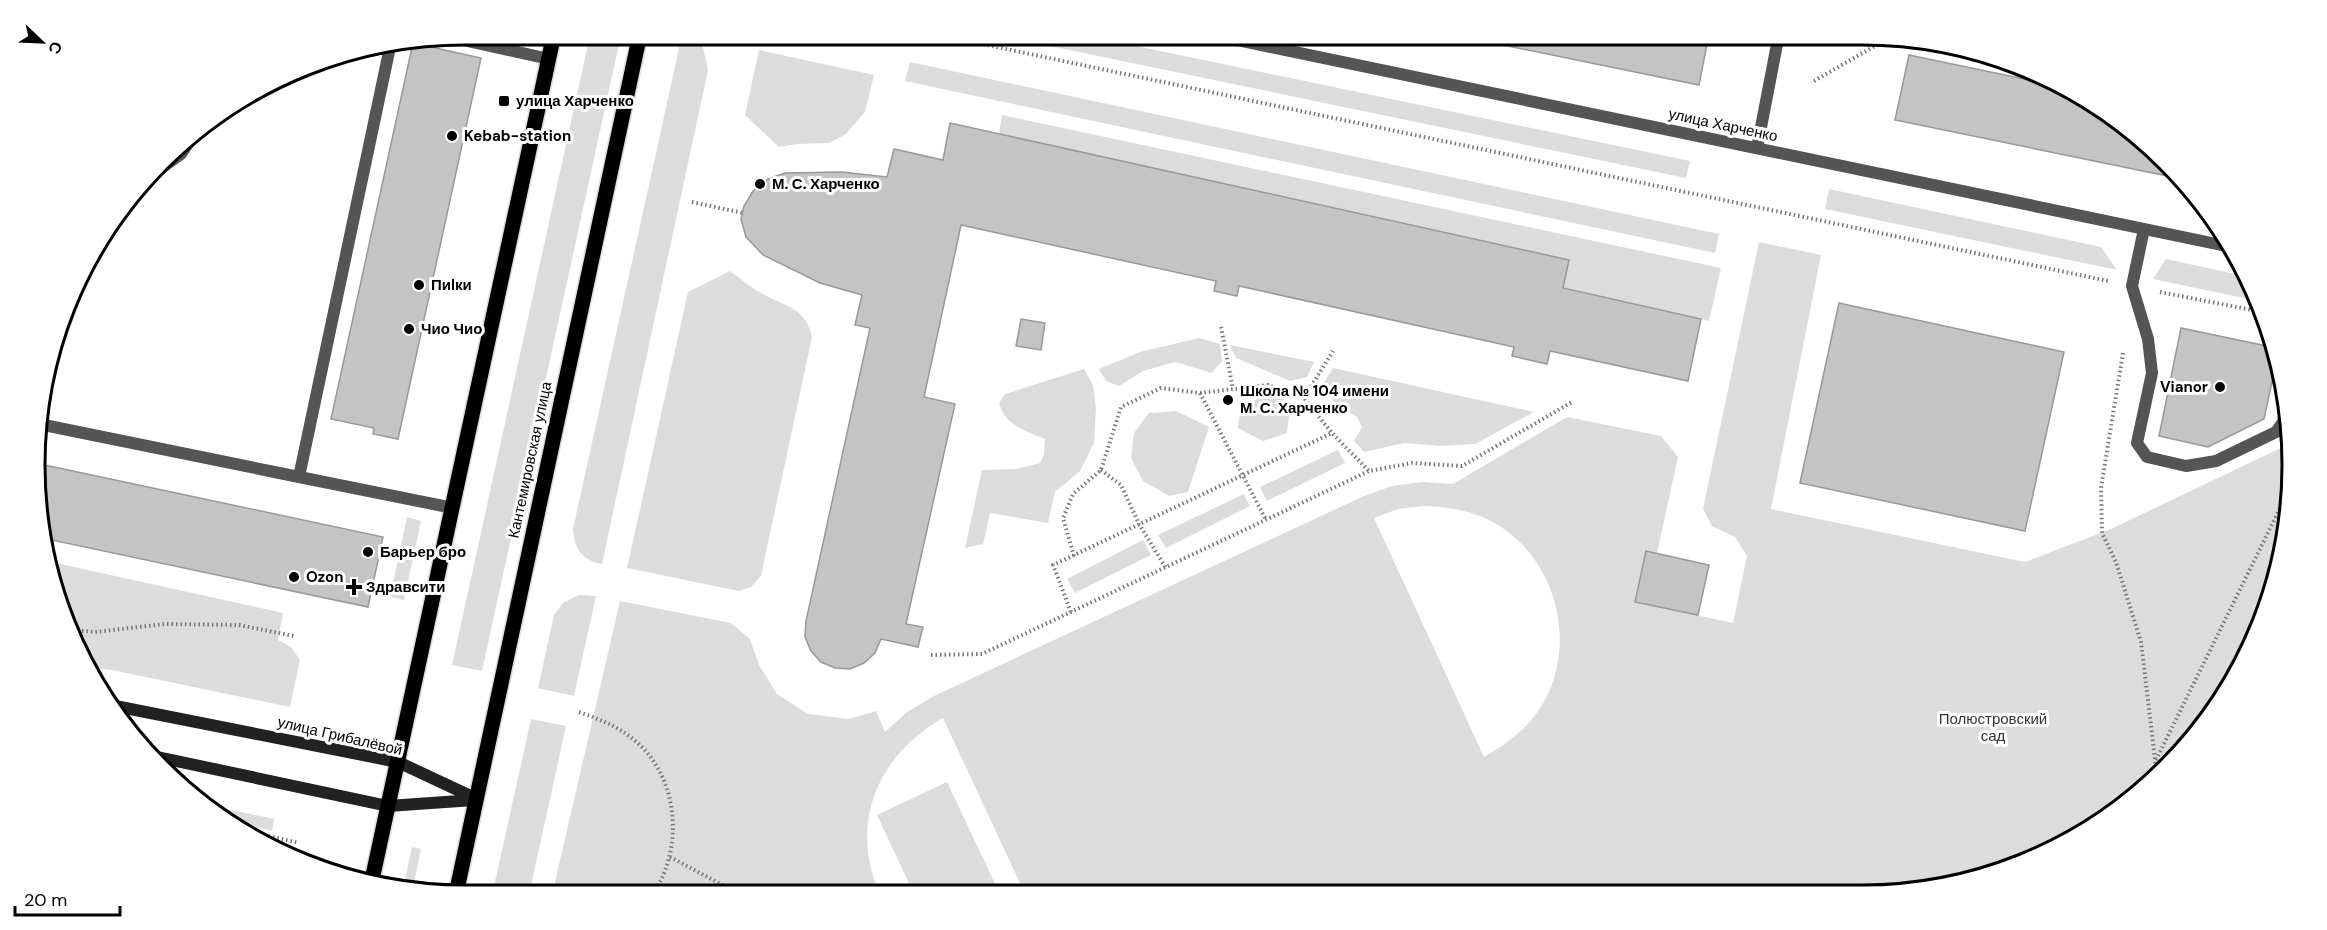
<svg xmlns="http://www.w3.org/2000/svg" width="2327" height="930" font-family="'DM Sans',sans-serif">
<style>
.green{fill:#dcdcdc;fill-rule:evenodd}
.building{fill:#c4c4c4;stroke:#999;stroke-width:1.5}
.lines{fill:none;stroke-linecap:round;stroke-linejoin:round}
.primary-casing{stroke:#dbdbdb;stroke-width:18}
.path{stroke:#777;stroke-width:4;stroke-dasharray:1.5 3;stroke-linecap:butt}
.lane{stroke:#555;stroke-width:12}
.street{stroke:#555;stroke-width:12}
.secondary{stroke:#222;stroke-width:12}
.primary{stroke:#000;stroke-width:15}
.poi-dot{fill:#000;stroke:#fff;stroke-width:2}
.labels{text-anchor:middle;stroke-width:6;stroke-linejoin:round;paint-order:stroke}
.poi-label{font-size:15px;font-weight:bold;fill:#000;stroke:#fff;text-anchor:start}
.street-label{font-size:15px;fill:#000;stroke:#fff}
.park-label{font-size:15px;fill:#333;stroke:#fff}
.rim{fill:none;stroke:#000;stroke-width:3}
</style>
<rect width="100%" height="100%" fill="#fff"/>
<!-- green -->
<path class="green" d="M590,35H621L482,671L452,665Z
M682,35H700L708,70L602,564C582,560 574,549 573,529Z
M997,35H1083L1690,161L1686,178Z
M759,50L874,75L865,112L846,134L829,143L797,144L779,147L745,115Z
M910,62L1719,234L1715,253L905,81Z
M1002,115L1721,268L1709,321L1563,288L1568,260L999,134Z
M1829,189L2101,247L2117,270L1825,209Z
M1759,242L1821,255L1771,509L2025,562L2111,529L2291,443L2289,521L2270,603L2220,704L2146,789L2052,851L1919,892L1025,894L943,718C878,755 848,823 880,894L552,895L620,601L731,623L750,639L759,665L777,694L808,714L849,719L876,711L885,732L907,712L934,696L1364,496L1392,486L1423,482L1453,484L1567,417L1661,436L1678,457L1657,553L1646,551L1635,602L1733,623L1747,556L1735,537L1712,526L1703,509ZM1424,506C1450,507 1475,511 1498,525C1566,567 1582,669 1525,727C1513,739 1499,748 1484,757L1374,518L1398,509Z
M2166,259L2249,277L2258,301L2153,279Z
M730,271C740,278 750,287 761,293C785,307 806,307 812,337L761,576L751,587L739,591L627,568L688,292Z
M1199,338L1220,344L1222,361L1212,373L1175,362L1143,371L1119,386L1106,381L1099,369L1140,352Z
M1230,345L1314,362L1307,377L1290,381L1236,358Z
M1333,368L1534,412L1475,444L1442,446L1404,443L1364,452L1354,441L1362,427L1357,417L1335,404L1324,382Z
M1084,369L1093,385L1096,408L1094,443L1080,471L1055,492L1048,523L990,513L983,544L965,548L982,470L1016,469L1040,463L1044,455L1045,439C1026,431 1004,425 999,403L1005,394Z
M1284,397L1289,417L1287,433L1263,441L1238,428C1240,395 1257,399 1284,397Z
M1176,411L1209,427L1188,492L1169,496L1143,481L1131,458L1134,433L1149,413Z
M1338,450L1345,463L1267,501L1260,487Z
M1244,494L1250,506L1166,548L1158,535Z
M407,517L421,521L404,600L390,597Z
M1143,540L1151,555L1075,593L1067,579Z
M47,561L283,613L278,640L291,647L300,660L290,707L112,670L87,667Z
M579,595L596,596L574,696L538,688L554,615L563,603Z
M531,719L566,726L529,895H492Z
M947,782L1000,894H914L877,815Z
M199,803L274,819L272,831L231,821Z
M412,847L421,849L413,887L404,885Z"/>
<!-- building -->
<path class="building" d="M1490,34H1709L1699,85L1488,42Z
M413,43L481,58L398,439L373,434L374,428L331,419Z
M1909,55L2068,88L2077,92L2146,141L2182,179L1895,120Z
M950,123L1569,260L1563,288L1701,319L1688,381L1550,351L1547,364L1512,356L1514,347L1239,286L1237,296L1214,291L1216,281L961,225L924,397L955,404L906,624L923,627L918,647L881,639L875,653L864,663L850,669L835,668L821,662L811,651L805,637L806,621L870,328L855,325L862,295L820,283L763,255L746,237L741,219L744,206L753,191L768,179L785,173L842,172L887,177L894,149L943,160Z
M1839,303L2064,352L2025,531L1800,483Z
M1021,319L1045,323L1041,350L1016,346Z
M2181,328L2276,348L2278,354L2264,419L2208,447L2159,436Z
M40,464L383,537L368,607L42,538Z
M1646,551L1709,565L1698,615L1635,602Z"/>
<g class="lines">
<defs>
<path id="primary" d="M372,880L554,34
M456,894L640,34"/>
</defs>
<!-- primary casing -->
<use href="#primary" class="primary-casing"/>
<!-- path -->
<path class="path" d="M935,34L2108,281
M1814,81L1887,39
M692,202L743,213
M2160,292L2262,312
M1221,327L1233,389
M2123,353L2101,488L2102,533L2116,562L2141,642L2157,776
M1200,393L1266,520
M1304,398L1333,351
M1101,470L1121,485L1139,524L1166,568
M1074,556L1063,518L1073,494L1101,470L1121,407L1161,388L1200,393L1268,385L1304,398L1332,433L1369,471
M1071,612L1053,565L1332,433
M73,630L95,632L165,624L239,625L294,636
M931,655L982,654L1369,471L1412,463L1462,466L1572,402
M579,712C599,719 617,726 633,739C679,775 685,849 652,895
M2156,760L2290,488
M251,832L299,843
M2044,854L2061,845
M670,857L741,895"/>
<!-- lane -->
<path class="lane" d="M449,37L549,59
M156,172L181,154L198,129
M2144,229L2132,286L2148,339L2152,373L2137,443L2147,457L2186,466L2216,461L2276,432L2288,415
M39,424L299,477L390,47
M299,477L453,508"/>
<!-- street -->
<path class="street" d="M1208,34L2231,247
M1757,148L1779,34"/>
<!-- secondary -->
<path class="secondary" d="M110,705L398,762L477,799
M148,755L388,806L474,800"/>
<!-- primary -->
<use href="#primary" class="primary"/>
</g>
<!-- markers -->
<g class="poi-dot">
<rect x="498" y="95" width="12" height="12" rx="3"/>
<circle cx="452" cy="136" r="6"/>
<circle cx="760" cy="184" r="6"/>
<circle cx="419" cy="285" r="6"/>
<circle cx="409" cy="329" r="6"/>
<circle cx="2220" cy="387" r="6"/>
<circle cx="1228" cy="400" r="6"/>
<circle cx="368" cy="552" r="6"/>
<circle cx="294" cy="577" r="6"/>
<path d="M351 578h6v6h6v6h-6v6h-6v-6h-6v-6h6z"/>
</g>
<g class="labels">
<!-- poi labels -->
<g class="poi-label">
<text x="516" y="106">улица Харченко</text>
<text x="464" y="141">Kebab-station</text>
<text x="772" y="189">М. С. Харченко</text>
<text x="431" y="290">Пиlки</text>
<text x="421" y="334">Чио Чио</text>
<text x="2208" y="392" text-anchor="end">Vianor</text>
<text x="1240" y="396">Школа № 104 имени<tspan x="1240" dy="17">М. С. Харченко</tspan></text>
<text x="380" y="557">Барьер бро</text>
<text x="306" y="582">Ozon</text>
<text x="366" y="592">Здравсити</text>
</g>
<!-- street labels -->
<g class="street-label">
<text transform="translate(1723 125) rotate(12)" y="5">улица Харченко</text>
<text transform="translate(530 460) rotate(-78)" y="5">Кантемировская улица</text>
<text transform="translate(340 736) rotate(13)" y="5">улица Грибалёвой</text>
</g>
<!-- park labels -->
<g class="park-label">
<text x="1993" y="724">Полюстровский<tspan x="1993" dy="17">сад</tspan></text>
</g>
</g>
<!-- crop -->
<path d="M0 0H2327V930H0ZM465 45H1862A420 420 0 0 1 2282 465V465A420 420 0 0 1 1862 885H465A420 420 0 0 1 45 465V465A420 420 0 0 1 465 45Z" fill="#fff" fill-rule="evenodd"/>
<path class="rim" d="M465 45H1862A420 420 0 0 1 2282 465V465A420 420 0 0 1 1862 885H465A420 420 0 0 1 45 465V465A420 420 0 0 1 465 45Z"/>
<!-- north arrow -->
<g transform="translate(42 42) rotate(113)" stroke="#ffffff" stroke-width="4.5" paint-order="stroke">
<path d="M0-4.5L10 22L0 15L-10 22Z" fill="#000000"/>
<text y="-9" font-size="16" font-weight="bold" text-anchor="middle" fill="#000000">С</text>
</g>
<!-- scale -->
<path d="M15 906v9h105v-9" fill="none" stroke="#000000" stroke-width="3"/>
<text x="24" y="906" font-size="18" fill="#000000" stroke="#ffffff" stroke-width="4.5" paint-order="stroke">20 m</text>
</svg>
